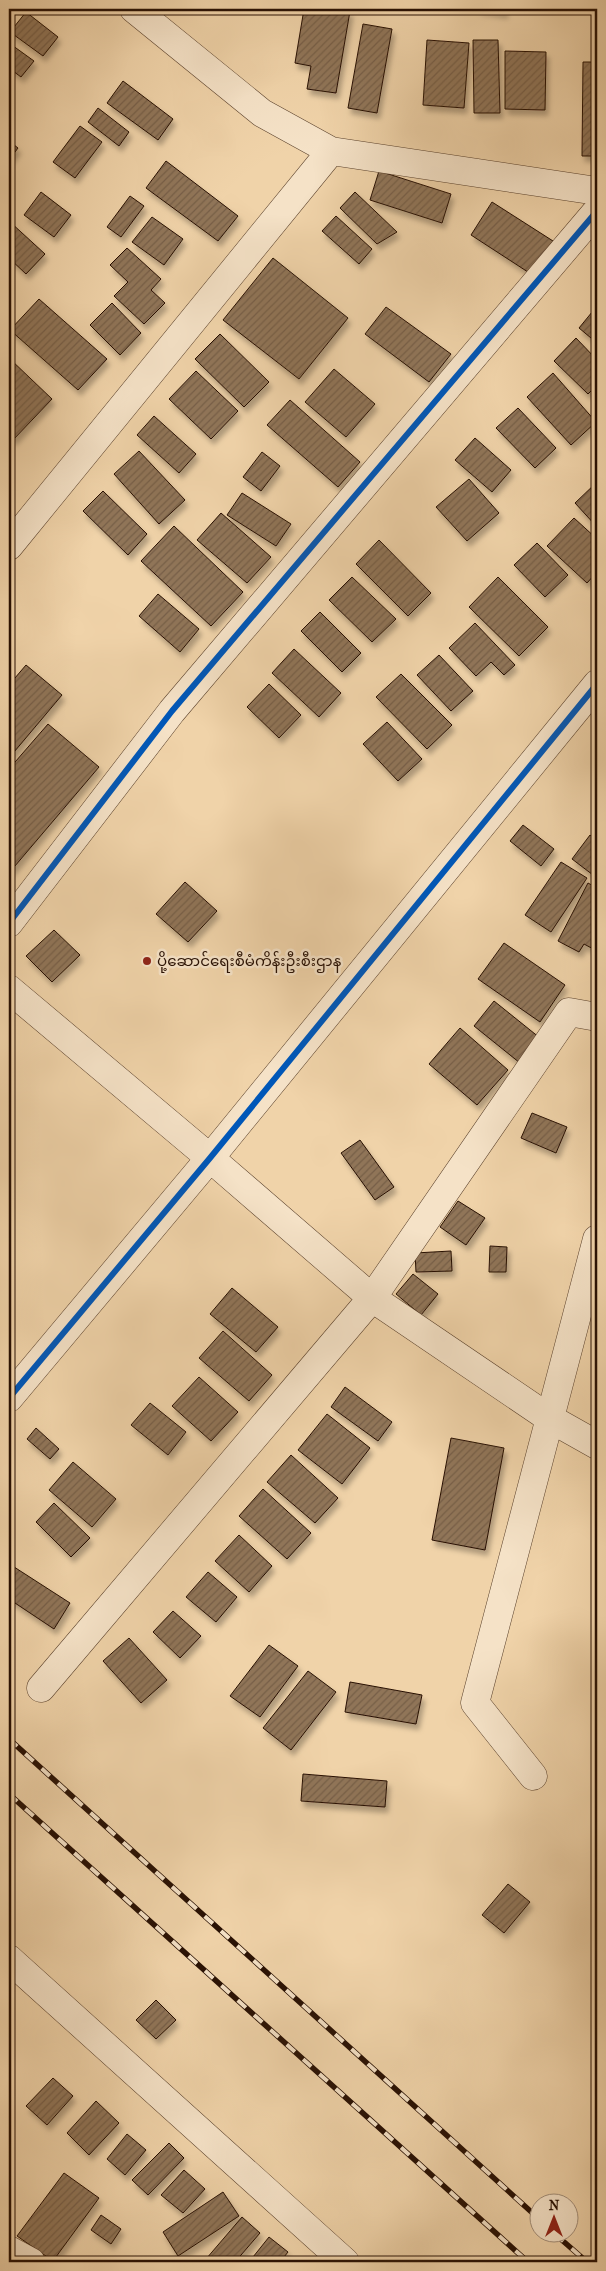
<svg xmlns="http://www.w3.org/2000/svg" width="606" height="2271" font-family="'IM FELL French Canon','Noto Sans Myanmar',serif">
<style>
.building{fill:url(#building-hatch);stroke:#281003;filter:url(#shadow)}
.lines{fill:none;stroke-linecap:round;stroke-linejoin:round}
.street-casing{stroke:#5a412c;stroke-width:29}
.street{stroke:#f5e2c7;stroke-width:28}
.rail-casing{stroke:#281003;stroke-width:5.5}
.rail{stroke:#f5e2c7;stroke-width:4;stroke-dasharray:11;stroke-linecap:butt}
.cycleway-casing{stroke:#f5e2c7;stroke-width:9}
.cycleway{stroke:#0057b8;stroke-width:6}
.poi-dot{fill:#8f2418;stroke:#f5e2c7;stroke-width:2}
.labels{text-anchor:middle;stroke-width:5;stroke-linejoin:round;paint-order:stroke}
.poi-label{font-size:15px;fill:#281003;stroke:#f5e2c7;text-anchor:start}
</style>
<defs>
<pattern id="building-hatch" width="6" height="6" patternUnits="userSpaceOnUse" patternTransform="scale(1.25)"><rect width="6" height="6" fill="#907559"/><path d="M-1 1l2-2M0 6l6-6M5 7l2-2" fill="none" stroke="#765f47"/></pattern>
<filter id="shadow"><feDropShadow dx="3" dy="5.5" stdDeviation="2.5" flood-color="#0004"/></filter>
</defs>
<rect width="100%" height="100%" fill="#f0d3a9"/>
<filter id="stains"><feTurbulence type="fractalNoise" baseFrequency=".004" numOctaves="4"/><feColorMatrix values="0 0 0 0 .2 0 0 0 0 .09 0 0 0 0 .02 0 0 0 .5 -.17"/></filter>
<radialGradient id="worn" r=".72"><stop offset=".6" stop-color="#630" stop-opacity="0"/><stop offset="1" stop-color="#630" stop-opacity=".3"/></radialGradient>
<!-- building -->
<path class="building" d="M304,9L350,11L336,93L307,89L311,66L295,63Z
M478,9H505V13Z
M26,12L58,37L43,56L10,32Z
M363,24L392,29L377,113L348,108Z
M427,40L469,43L464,108L423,105Z
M473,40H498L500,113H474Z
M9,43L34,61L21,77L9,68Z
M505,51L546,52L545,110L505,109Z
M583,62H597V156H582Z
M123,81L173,119L158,140L107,103Z
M98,108L129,132L119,146L88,122Z
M80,126L102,142L75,178L53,162Z
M9,141L18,148L9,160Z
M166,161L238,216L218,241L146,188Z
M379,171L451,194L442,223L370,200Z
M41,192L71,215L54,237L24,215Z
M355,192L397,232L377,244L340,208Z
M130,196L144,206L121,237L107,227Z
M492,202L553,241L531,274L471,235Z
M336,216L372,249L359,264L322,231Z
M152,217L183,239L164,265L132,242Z
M9,221L45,254L26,274L9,258Z
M127,248L161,279L151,290L165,303L144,324L114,296L128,282L110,265Z
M273,258L348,318L299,379L223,320Z
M39,299L107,359L78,390L10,330Z
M112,303L141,333L120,355L90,325Z
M597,306V343L579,328Z
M386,307L451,354L429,382L365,334Z
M220,334L269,382L244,407L195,359Z
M576,338L597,360V385L588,394L554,361Z
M9,358L52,399L13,440L9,436Z
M334,369L375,404L346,437L305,402Z
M196,371L238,411L211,439L169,399Z
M553,373L596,422L571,445L527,397Z
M290,400L360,462L338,487L267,425Z
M518,408L556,448L535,468L496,428Z
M154,416L196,454L179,473L137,435Z
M475,438L511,470L492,492L455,460Z
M139,451L185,500L159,524L114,474Z
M262,452L280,466L261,491L243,477Z
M469,479L499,513L467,541L436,507Z
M597,482V527L575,503Z
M103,491L147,534L128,555L83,511Z
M242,493L291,524L276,546L227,515Z
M221,513L271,557L247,583L197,540Z
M574,518L597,539V572L587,583L547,546Z
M174,526L243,592L211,626L141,561Z
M379,540L431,593L408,616L356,564Z
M537,543L568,575L545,597L514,565Z
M352,577L396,619L372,642L329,600Z
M498,577L548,627L519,656L469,607Z
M158,594L199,629L180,652L139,616Z
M320,612L361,653L342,672L301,631Z
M475,623L515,665L504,675L491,662L476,676L449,648Z
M294,649L341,693L319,717L272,673Z
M439,655L473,691L451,711L417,675Z
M26,665L62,695L9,758V685Z
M401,674L452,725L427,749L376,697Z
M269,684L301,715L279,738L247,707Z
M387,722L422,759L398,781L363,744Z
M48,724L99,767L9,873V769Z
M523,825L554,849L541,866L510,841Z
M590,835L597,841V878L572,859Z
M561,862L587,878L551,932L525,915Z
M185,882L217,911L188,942L156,914Z
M588,883L597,888V951L584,944L579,952L558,941Z
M54,930L80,955L52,982L26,956Z
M504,943L565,985L540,1022L478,979Z
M494,1001L540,1038L520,1063L474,1026Z
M460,1028L508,1070L477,1105L429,1064Z
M532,1113L567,1127L556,1153L521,1138Z
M360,1140L394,1187L375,1200L341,1153Z
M458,1201L485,1218L466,1245L440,1227Z
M490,1246L507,1247L506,1272H489Z
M451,1251L452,1271L416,1272L415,1253Z
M413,1274L438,1294L421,1315L396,1294Z
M232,1288L278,1327L256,1352L210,1314Z
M223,1331L272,1375L249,1401L199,1358Z
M199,1377L238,1412L211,1441L172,1406Z
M345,1387L392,1422L378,1441L331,1407Z
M150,1403L186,1432L168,1455L131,1425Z
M327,1414L370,1448L342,1484L298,1450Z
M36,1428L59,1449L50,1459L27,1439Z
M451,1438L504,1448L485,1550L432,1540Z
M291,1455L338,1498L315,1523L267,1482Z
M73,1462L116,1499L92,1527L49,1490Z
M263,1489L311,1533L287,1559L239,1516Z
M54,1503L90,1538L71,1557L36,1522Z
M239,1535L272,1566L249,1592L215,1561Z
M11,1565L70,1603L54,1629L9,1599V1568Z
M208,1572L237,1597L216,1622L186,1597Z
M173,1611L201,1636L180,1658L153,1632Z
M129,1638L167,1680L141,1703L103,1661Z
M269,1645L298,1666L260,1717L230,1696Z
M308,1671L336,1692L291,1750L263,1728Z
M350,1682L422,1695L416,1724L345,1712Z
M303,1774L387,1781L385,1807L301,1801Z
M508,1884L530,1902L504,1933L482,1915Z
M156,2000L176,2020L156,2039L136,2020Z
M53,2078L73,2096L47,2125L26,2106Z
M96,2101L119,2123L89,2155L67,2133Z
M127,2134L146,2150L125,2175L107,2159Z
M169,2143L184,2158L148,2195L132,2180Z
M184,2170L205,2189L183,2213L161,2195Z
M64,2173L99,2198L53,2261L17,2236Z
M223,2192L239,2216L178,2256L163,2232Z
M101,2215L121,2229L111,2244L91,2230Z
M242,2217L260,2233L235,2262H210L206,2259Z
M269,2237L288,2252L280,2262H249Z"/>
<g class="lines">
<defs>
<path id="street" d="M134,9L262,113L331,151L597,191
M9,546L331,151
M9,923L172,711L597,211
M9,989L210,1158L372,1298L549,1418L597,1445
M9,1398L210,1158L597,684
M41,1688L372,1298L569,1012L597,1017
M533,1776L475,1703L597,1239
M9,1959L345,2262
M9,2250L31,2262"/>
</defs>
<!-- street casing -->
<use href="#street" class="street-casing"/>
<!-- street -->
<use href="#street" class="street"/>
<defs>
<path id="rail" d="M9,1739L538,2218
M9,1794L528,2262
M555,2234L587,2262"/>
</defs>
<!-- rail casing -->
<use href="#rail" class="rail-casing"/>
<!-- rail -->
<use href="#rail" class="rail"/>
<defs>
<path id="cycleway" d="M9,923L172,711L597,211
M9,1398L210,1158L597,684"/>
</defs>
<!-- cycleway casing -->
<use href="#cycleway" class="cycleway-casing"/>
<!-- cycleway -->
<use href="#cycleway" class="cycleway"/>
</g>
<!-- markers -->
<circle class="poi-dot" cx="147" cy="961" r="5"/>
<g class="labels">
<!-- poi labels -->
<g class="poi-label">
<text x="157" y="966">ပို့ဆောင်ရေးစီမံကိန်းဦးစီးဌာန</text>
</g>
</g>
<!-- margin -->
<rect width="606" height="2271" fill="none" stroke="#f0d3a9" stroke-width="30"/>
<rect x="10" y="10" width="586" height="2251" fill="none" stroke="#281003" stroke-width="2.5"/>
<rect x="15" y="15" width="576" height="2241" fill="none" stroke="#281003"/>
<!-- north arrow -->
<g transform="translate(554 2218)"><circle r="24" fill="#f5e2c7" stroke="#a38e79"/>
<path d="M0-4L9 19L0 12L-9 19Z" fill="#8f2418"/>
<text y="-8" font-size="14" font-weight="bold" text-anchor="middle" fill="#281003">N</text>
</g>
<rect width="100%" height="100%" filter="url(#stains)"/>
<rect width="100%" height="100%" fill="url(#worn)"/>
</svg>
